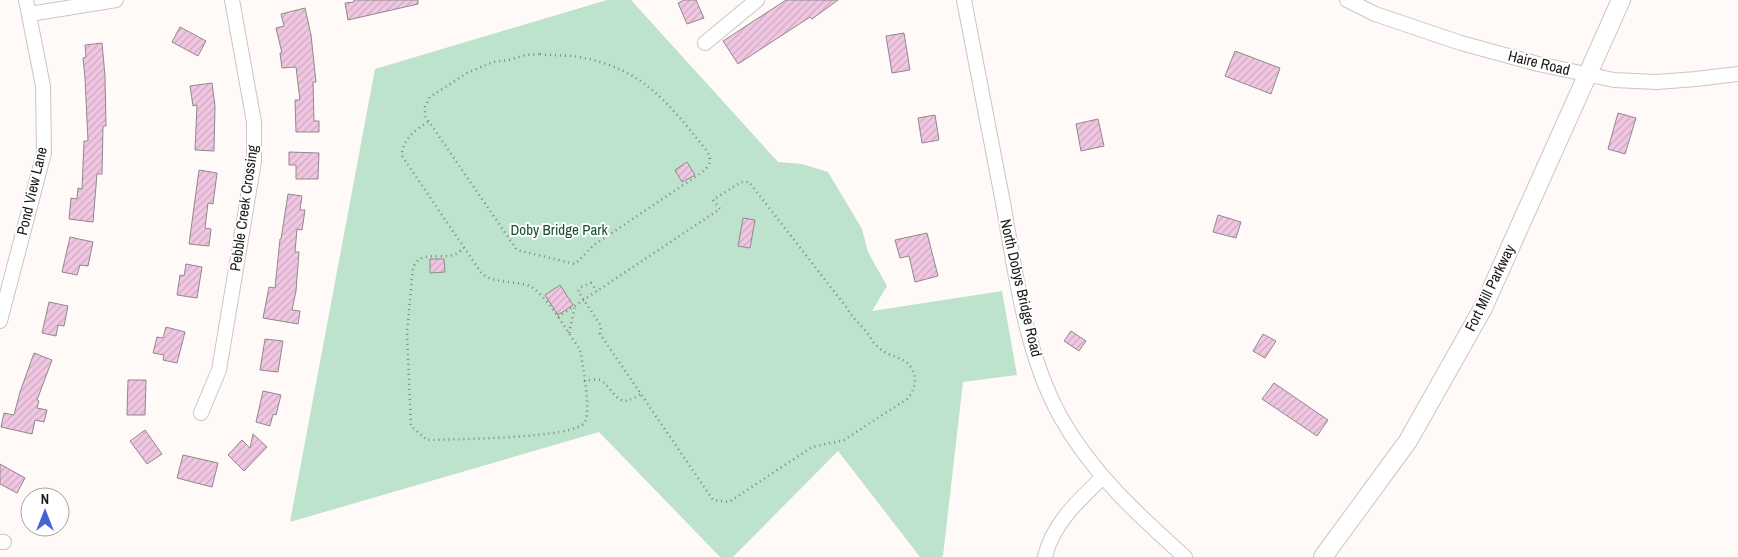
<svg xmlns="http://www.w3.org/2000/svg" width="1738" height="557" font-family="'Archivo Narrow',sans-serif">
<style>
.green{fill:#bee3cc}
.building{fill:url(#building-hatch);stroke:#8d8a8c}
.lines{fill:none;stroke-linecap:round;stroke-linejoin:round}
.minor-casing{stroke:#cac6c4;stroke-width:16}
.major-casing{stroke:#cac6c4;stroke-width:20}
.path{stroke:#868281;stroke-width:2.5;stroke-dasharray:1 4;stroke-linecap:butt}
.minor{stroke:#fff;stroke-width:14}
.major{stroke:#fff;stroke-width:18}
.labels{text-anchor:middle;stroke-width:4;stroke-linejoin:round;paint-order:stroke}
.street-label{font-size:15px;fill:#1a1818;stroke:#fff}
.park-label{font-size:15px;fill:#184d33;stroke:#fff}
</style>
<defs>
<pattern id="building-hatch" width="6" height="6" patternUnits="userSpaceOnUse" patternTransform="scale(1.25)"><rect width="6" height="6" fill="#f1c6e2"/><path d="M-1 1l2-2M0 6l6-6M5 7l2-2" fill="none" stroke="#cea9c1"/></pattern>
</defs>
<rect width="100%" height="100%" fill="#fffaf8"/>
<!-- green -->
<path class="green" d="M607,0H631L778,162L802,164L828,172L862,229L868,252L887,286L872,311L1002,291L1017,375L963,382L943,556L941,557H920L838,451L733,557H720L599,432L290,522L375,69Z"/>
<!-- building -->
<path class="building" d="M354,0H418V4L348,20L345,3L354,2Z
M684,0H696L704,18L687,24L678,3Z
M786,0H838L812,19L810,17L738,64L723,41Z
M305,8L311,35L316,82H313L314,121H319V132H296L295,100H300L296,67L282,68L280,53H282L276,28L284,26L281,14Z
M180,27L206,41L198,56L172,42Z
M904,33L910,70L892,73L886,36Z
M102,43L105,76L106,126H103L102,174H97L93,222L69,219L71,198L77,199L78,188L82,189L84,141H88L85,78L83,58L86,57L85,45Z
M1235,51L1280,68L1271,94L1225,76Z
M212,83L215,106L214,151L195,150L197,105L193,106L190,86Z
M1618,113L1636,118L1625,154L1608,149Z
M935,115L939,140L922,143L918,118Z
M1098,119L1104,146L1081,151L1076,124Z
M289,152L319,153L318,179H296V165H289Z
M687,162L695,175L682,182L675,170Z
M199,170L217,173L213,204L208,203L205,228L211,229L209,246L189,244Z
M288,194L302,196L300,210H305L302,230L297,229L295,252H299L296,291L292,310L300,311L298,324L263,318L269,287L275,288L280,239H281Z
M1218,215L1241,222L1236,238L1213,232Z
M743,218L755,220L750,248L738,246Z
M927,233L938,276L915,282L909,256L900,258L895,240Z
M70,237L93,242L88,266L80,265L77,275L62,272Z
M430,259H444L445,272L430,273Z
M186,264L202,267L197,298L177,295L180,275L184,276Z
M560,285L573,305L558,315L545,295Z
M49,302L68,306L64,326L58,325L56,336L42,333Z
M166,327L185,332L177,363L163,360L164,355L153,353L157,337L163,338Z
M1071,331L1086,341L1079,351L1064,341Z
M1263,334L1276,341L1265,358L1253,351Z
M265,339L283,341L278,372L260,370Z
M34,353L52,360L37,400L39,401L37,408L47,410L44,422L35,420L32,434L1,427L4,413L14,415L20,392Z
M128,380H146L145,415H127Z
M1274,383L1328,420L1317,436L1262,399Z
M263,391L281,395L276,415L273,414L270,426L256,422Z
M145,430L162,454L147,464L130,441Z
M253,434L267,447L244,471L228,455L242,440L250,448Z
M183,455L218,463L212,487L177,478Z
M0,464L25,478L17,493L0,484Z"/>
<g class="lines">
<defs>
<path id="minor" d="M964,0C977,69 991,139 1004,208C1016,277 1026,354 1060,416C1091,472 1138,515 1185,557
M1347,0L1375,14L1461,43L1538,64L1614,80L1657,82L1696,79L1738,74
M30,14L116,0
M705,43L757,0
M0,321L44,153L43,86L26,0
M201,413L219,370L254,161V122L232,0
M0,542H4
M1045,557C1052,524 1080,499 1103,477"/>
<path id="major" d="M1323,557L1408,441L1483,308L1621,0"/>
</defs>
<!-- minor casing -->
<use href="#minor" class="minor-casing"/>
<!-- major casing -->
<use href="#major" class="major-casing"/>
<!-- path -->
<path class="path" d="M540,54C553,56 566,55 579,57C643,68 669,104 707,151C713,160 709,167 701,173L594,245L575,264L517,250L425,116V107L430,97L467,73L493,62L509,60L525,55Z
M428,122C416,129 401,141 402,156L482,274C494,283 513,281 527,285C544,290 568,333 579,348L581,353C583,369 591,408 585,422C576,439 451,439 427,440L411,426L407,333L413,268C420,250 439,259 453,255C457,254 461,250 464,248
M558,317L720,209L713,200L741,182H749L847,308C852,317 857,321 864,329C869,334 872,342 878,347C886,355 897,356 906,362C918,371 917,389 907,399L844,440L812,447L729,502L713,500L600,334L601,326L578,291L582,287L591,283L597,291
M569,333L575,306
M584,381C589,380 595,379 600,380C604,382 606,385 609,388C622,404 623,404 641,394"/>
<!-- minor -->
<use href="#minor" class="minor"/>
<!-- major -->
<use href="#major" class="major"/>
</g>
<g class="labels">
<!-- street labels -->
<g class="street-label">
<text transform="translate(1539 63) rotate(14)" y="5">Haire Road</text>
<text transform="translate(32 191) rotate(-77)" y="5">Pond View Lane</text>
<text transform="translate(244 208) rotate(-82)" y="5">Pebble Creek Crossing</text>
<text transform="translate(1021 288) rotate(77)" y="5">North Dobys Bridge Road</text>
<text transform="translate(1490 288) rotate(-64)" y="5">Fort Mill Parkway</text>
</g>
<!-- park labels -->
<g class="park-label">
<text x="559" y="235">Doby Bridge Park</text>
</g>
</g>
<!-- north arrow -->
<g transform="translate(45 512)"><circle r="24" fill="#ffffff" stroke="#a3a3a3"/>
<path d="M0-4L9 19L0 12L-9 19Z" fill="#4662d5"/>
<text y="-8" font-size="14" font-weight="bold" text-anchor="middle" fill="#1a1818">N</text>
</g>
</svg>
